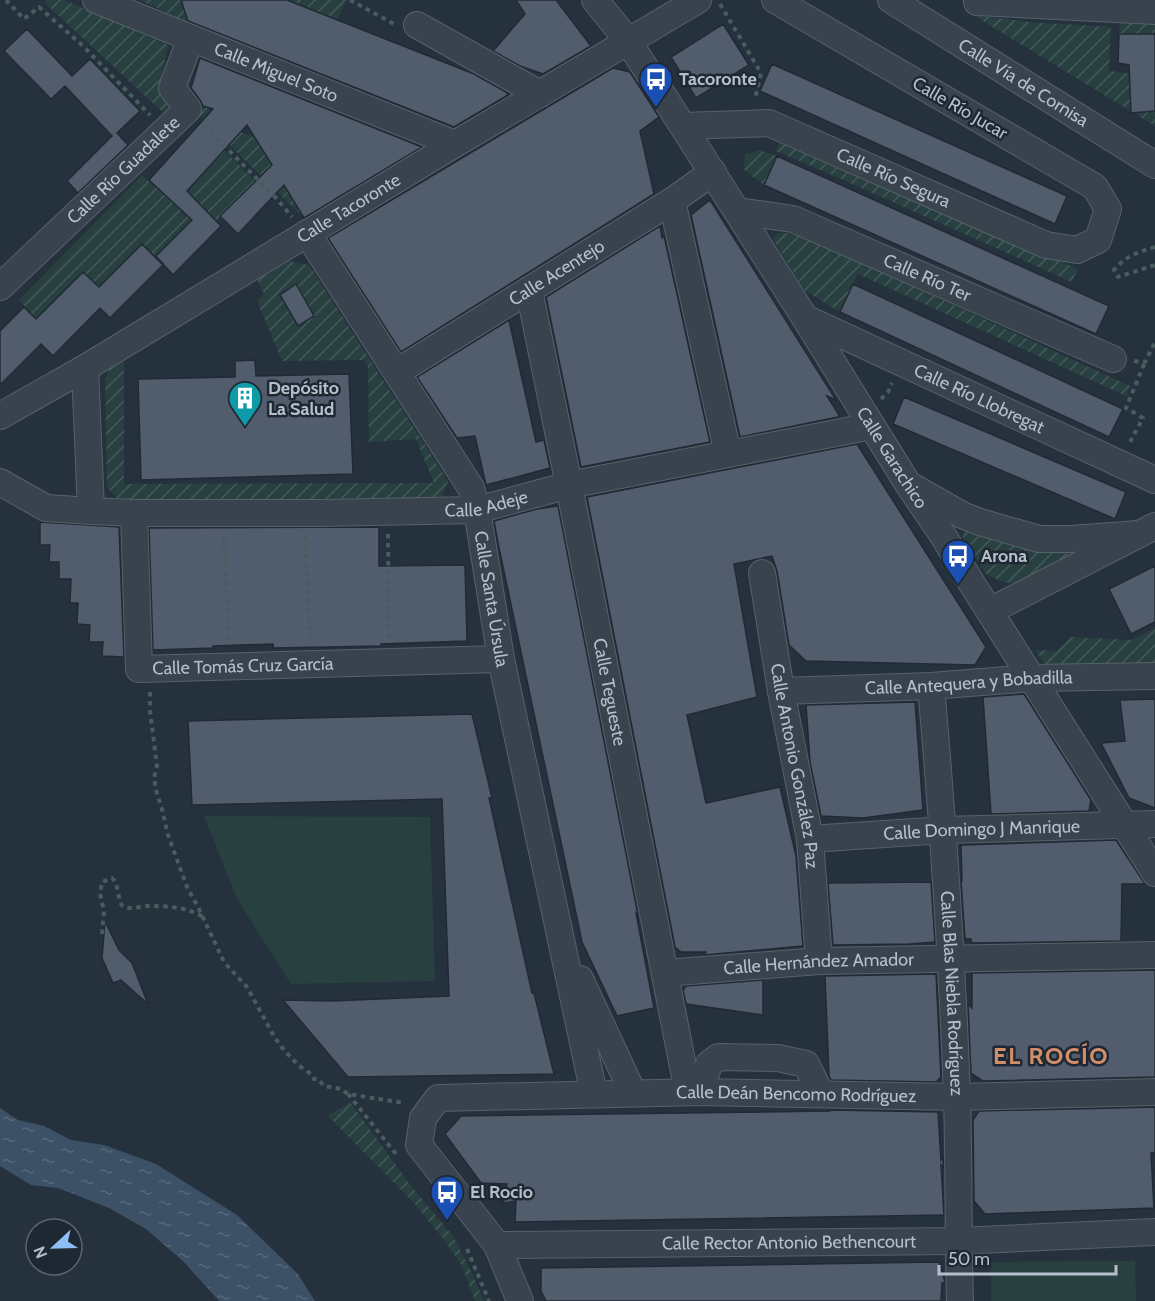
<svg xmlns="http://www.w3.org/2000/svg" width="1155" height="1301" font-family="Cabin,sans-serif">
<style>
.garden{fill:url(#garden-furrows)}
.pitch{fill:#284040}
.water{fill:url(#water-ripples)}
.building{fill:#515d6c;stroke:#202a35;stroke-width:1.5}
.lines{fill:none;stroke-linecap:round;stroke-linejoin:round}
.minor-casing{stroke:#57616c;stroke-width:28}
.path{stroke:#475d5e;stroke-width:4;stroke-dasharray:4.5 4.5;stroke-linecap:butt}
.minor{stroke:#39434e;stroke-width:26}
.labels{text-anchor:middle;stroke-width:5;stroke-linejoin:round;paint-order:stroke}
.street-label{font-size:18px;fill:#b5bec9;stroke:#1e2833}
.poi-label{font-size:18px;font-weight:bold;fill:#b5bec9;stroke:#1e2833;text-anchor:start}
.district-label{font-size:24px;font-weight:bold;letter-spacing:1.5px;fill:#d18e68;stroke:#1e2833}
</style>
<defs>
<pattern id="garden-furrows" width="10" height="10" patternUnits="userSpaceOnUse" patternTransform="scale(1.5)"><rect width="10" height="10" fill="#284040"/><path d="M-1 1l2-2M0 10L10 0M9 11l2-2" fill="none" stroke="#455a5a"/></pattern>
<pattern id="water-ripples" width="26" height="14" patternUnits="userSpaceOnUse" patternTransform="scale(1.5)"><rect width="26" height="14" fill="#3c5166"/><path d="M2 4q2-2 4 0t4 0M15 11q2-2 4 0t4 0" fill="none" stroke="#56687b"/></pattern>
</defs>
<rect width="100%" height="100%" fill="#25323e"/>
<!-- garden -->
<path class="garden" d="M47,0H64L168,45L160,83L179,108L169,118L44,2Z
M140,0H181L189,23Z
M287,0H345L346,1L337,20Z
M973,15L1030,22L1111,27L1109,71L1143,75L1129,79L1131,106L1139,112L1155,111V126Z
M1120,23L1155,25V34H1119Z
M200,106L208,108L222,124L255,138L304,218L195,111Z
M781,140L1078,269L1072,282L839,178L776,151Z
M224,150L255,181L216,221L203,209L155,257L141,244L99,287L83,272L36,319L19,300L142,175L175,204Z
M759,150L777,156L764,185L744,170L745,155Z
M777,233H788L813,241L1130,386L1126,396L858,274L840,312L804,290L773,239Z
M289,261L309,265L448,481L442,498L119,500L107,487L105,379L113,363L124,357V484L434,483L416,439L369,442L368,366L364,360L282,361L257,301L264,294L257,279Z
M973,529L1069,552L1070,559L1044,574L1014,584L1003,582L986,574L962,536L964,531Z
M1155,628V665H1045L1035,650L1057,651L1071,637L1131,640Z
M350,1102L411,1186L453,1236L469,1267L484,1301H475L461,1264L445,1241L414,1203L328,1116Z"/>
<!-- pitch -->
<path class="pitch" d="M204,816L430,817L435,981L291,984L237,899Z
M1135,1261L1136,1301H991V1262Z"/>
<!-- water -->
<path class="water" d="M0,1108L18,1120L44,1126L71,1140L104,1145L156,1164L237,1215L298,1274L315,1301H219L184,1262L146,1229L109,1208L58,1188L31,1185L0,1166Z"/>
<!-- building -->
<path class="building" d="M181,0H287L474,74L506,92L508,95L454,127L188,21Z
M516,0H556L591,46L543,74L520,66L493,51L525,14Z
M723,24L749,65L696,98L671,57Z
M27,29L72,76L90,59L140,111L117,133L128,145L78,193L67,181L112,136L65,86L51,99L4,51Z
M1119,34H1155V111L1131,113L1129,65L1118,63Z
M200,58L422,147L304,218L284,185L238,234L220,216L272,165L247,125L187,191L221,226L173,275L156,256L192,220L149,180L213,109L203,106L200,100L191,88Z
M772,64L1067,196L1055,224L760,91Z
M613,68L630,72L659,117L640,131L654,194L401,352L328,238Z
M777,156L1109,306L1096,334L764,185Z
M710,200L836,400L827,396L839,415L838,417L740,437L691,215Z
M660,226L662,238L664,236L710,442L581,467L546,297Z
M142,244L163,265L110,318L100,308L53,356L41,344L0,385V331L24,307L36,319L83,272L99,287Z
M296,284L314,316L298,326L280,295Z
M853,284L1123,409L1109,437L840,312Z
M509,320L536,442L544,440L550,468L486,485L475,436L457,438L417,377Z
M255,360L256,376L349,374L353,474L141,480L138,379L235,377V361Z
M904,397L1126,492L1115,519L893,424Z
M857,444L986,647L975,665L806,661L789,645L777,571L772,556L734,564L757,697L687,715L706,803L780,787L796,856L803,946L705,955L706,952H681L675,947L587,497Z
M558,506L638,915L636,913L654,1008L617,1016L582,942L498,543L494,521L537,509Z
M40,522L119,527L124,657L102,656L103,642H89L90,625L77,624L78,603H70L71,579H59V562H49L50,545H40Z
M379,527V566L465,565L467,641L381,644V646L273,648V644L213,646V648L153,650L149,528Z
M1155,566V622L1131,634L1109,589Z
M1024,694L1091,800L1089,811L991,814L983,697Z
M1155,699V808L1129,798L1101,743L1125,741L1120,700Z
M915,702L923,810L863,818L821,816L810,762L806,705Z
M472,714L492,798H489L532,993H534L554,1074L348,1077L283,1000L332,1001L449,996L442,799L192,805L188,721Z
M1116,840L1145,884H1122L1121,941L974,943L971,942V939H965L961,881H962L961,845Z
M931,882L935,942L910,944L833,945L828,883Z
M105,921L119,950L132,963L148,1004L121,980L113,983L102,958Z
M1155,970V1077L983,1081L971,1073L968,1004L972,1008V973Z
M936,974L941,1077L936,1082L831,1080L829,1076L825,976Z
M763,980V1015L686,1004L683,990L686,986Z
M1155,1107V1153H1151L1154,1208L985,1214L974,1201L973,1120L979,1111Z
M830,1110L938,1112L941,1160L943,1157V1168L941,1165L944,1215L515,1222L516,1201L503,1203L507,1184L481,1183L445,1134L461,1116L830,1111Z
M939,1262L945,1282V1283H942L941,1301H546L541,1291V1268Z"/>
<g class="lines">
<defs>
<g id="minor">
<path id="s1" d="M96,0L455,144"/>
<path id="s2" d="M595,0L628,41L666,100L805,318L908,484L944,537L969,579L1155,873"/>
<path id="s3" d="M891,0L1155,165"/>
<path d="M977,2L1155,11"/>
<path d="M417,25L540,94"/>
<path id="s4" d="M683,126L769,123L1046,245L1077,250L1098,240L1108,209L1095,187L775,0"/>
<path d="M672,201L728,454"/>
<path id="s5" d="M738,211L793,219L1113,359"/>
<path id="s6" d="M307,233L471,488L477,510L501,659L594,1094"/>
<path id="s7" d="M0,287L188,109L172,88L191,38"/>
<path id="s8" d="M529,290L569,485L688,1092"/>
<path id="s9" d="M805,318L1155,480"/>
<path d="M85,368L91,511"/>
<path id="s10" d="M397,372L672,201L713,172"/>
<path id="s11" d="M0,416L85,368L455,144L698,0"/>
<path id="s12" d="M0,482L46,508L91,511L134,513H321L477,510L569,485L872,426"/>
<path d="M913,487L962,515L980,522L1039,539H1071L1139,534"/>
<path id="s13" d="M134,513L139,669L501,659"/>
<path id="s14" d="M762,573L781,691L810,839L819,961"/>
<path d="M990,611L1155,526"/>
<path id="s15" d="M931,686C943,822 952,959 957,1096C959,1164 958,1233 960,1301"/>
<path id="s16" d="M781,691L931,686L1032,678L1155,676"/>
<path id="s17" d="M810,839L944,830L1155,824"/>
<path id="s18" d="M665,973L819,961L1155,955"/>
<path d="M580,979L633,1093"/>
<path d="M700,1092L709,1064L718,1057L778,1058L806,1064L821,1094"/>
<path id="s19" d="M497,1245L958,1241L1155,1232"/>
<path id="s20" d="M520,1301L497,1245L419,1145L423,1118L438,1098L700,1092L957,1097L1155,1092"/>
</g>
</defs>
<!-- minor casing -->
<use href="#minor" class="minor-casing"/>
<!-- path -->
<path class="path" d="M6,0L24,19L39,7L83,46L150,115
M350,0L394,24
M720,4L761,73L755,99
M204,125L277,199L292,217
M1155,247C1136,253 1127,255 1114,270L1118,277L1155,265
M1134,361L1145,362L1155,342
M881,399L888,392L892,383
M1133,441L1131,440L1143,418L1126,408L1145,362
M388,534L389,638
M224,536L229,642
M305,536L310,640
M150,692V711L157,766L154,778L156,790L162,809L168,835L187,887L199,909L224,962L247,987L275,1038L284,1050L298,1065L311,1074L314,1079H318L324,1086L341,1089L348,1094L404,1103
M102,934L104,911L100,894L102,882L112,878C120,885 117,904 124,907C131,910 141,906 148,906C167,906 185,907 202,916
M348,1094L396,1154
M467,1249L489,1301"/>
<!-- minor -->
<use href="#minor" class="minor"/>
</g>
<!-- icons -->
<defs>
<symbol id="bus-pin" viewBox="-11 -11 22 30"><path d="M0 17L-7.5 6A9.5 9.5 0 1 1 7.5 6Z" fill="#1a4fb4" stroke="#1e2833"/><path d="M-5-6H5V4H4V6H2V4H-2V6H-4V4H-5ZM-3.5-4V0h7V-4ZM-3.5 1.2v1.5H-2V1.2ZM2 1.2v1.5H3.5V1.2Z" fill="#fff"/></symbol>
<symbol id="building-pin" viewBox="-11 -11 22 30"><path d="M0 17L-7.5 6A9.5 9.5 0 1 1 7.5 6Z" fill="#0f9aa8" stroke="#1e2833"/><path d="M-4-6H4V6H1V3H-1V6H-4ZM-2.5-4.3h1.7v1.8h-1.7ZM.8-4.3h1.7v1.8H.8ZM-2.5-1h1.7V.8h-1.7ZM.8-1h1.7V.8H.8Z" fill="#fff"/></symbol>
</defs>
<g fill-rule="evenodd">
<use href="#bus-pin" x="637" y="60" width="38" height="52"/>
<use href="#building-pin" x="226" y="379" width="38" height="52"/>
<use href="#bus-pin" x="939" y="537" width="38" height="52"/>
<use href="#bus-pin" x="428" y="1173" width="38" height="52"/>
</g>
<g class="labels">
<!-- street labels -->
<g class="street-label">
<text dy="6" stroke="none"><textPath href="#s1" startOffset="194">Calle Miguel Soto</textPath></text>
<text dy="6" stroke="none"><textPath href="#s3" startOffset="156">Calle Vía de Cornisa</textPath></text>
<text transform="translate(960 108) rotate(30)" y="6">Calle Río Jucar</text>
<text dy="6" stroke="none"><textPath href="#s7" startOffset="170">Calle Río Guadalete</textPath></text>
<text dy="6" stroke="none"><textPath href="#s4" startOffset="222">Calle Río Segura</textPath></text>
<text dy="6" stroke="none"><textPath href="#s11" startOffset="406">Calle Tacoronte</textPath></text>
<text dy="6" stroke="none"><textPath href="#s10" startOffset="188">Calle Acentejo</textPath></text>
<text dy="6" stroke="none"><textPath href="#s5" startOffset="202">Calle Río Ter</textPath></text>
<text dy="6" stroke="none"><textPath href="#s9" startOffset="192">Calle Río Llobregat</textPath></text>
<text dy="6" stroke="none"><textPath href="#s2" startOffset="546">Calle Garachico</textPath></text>
<text dy="6" stroke="none"><textPath href="#s12" startOffset="494">Calle Adeje</textPath></text>
<text dy="6" stroke="none"><textPath href="#s6" startOffset="416">Calle Santa Úrsula</textPath></text>
<text dy="6" stroke="none"><textPath href="#s13" startOffset="260">Calle Tomás Cruz García</textPath></text>
<text dy="6" stroke="none"><textPath href="#s16" startOffset="188">Calle Antequera y Bobadilla</textPath></text>
<text dy="6" stroke="none"><textPath href="#s8" startOffset="410">Calle Tegueste</textPath></text>
<text dy="6" stroke="none"><textPath href="#s14" startOffset="196">Calle Antonio González Paz</textPath></text>
<text dy="6" stroke="none"><textPath href="#s17" startOffset="172">Calle Domingo J Manrique</textPath></text>
<text dy="6" stroke="none"><textPath href="#s18" startOffset="154">Calle Hernández Amador</textPath></text>
<text dy="6" stroke="none"><textPath href="#s15" startOffset="308">Calle Blas Niebla Rodríguez</textPath></text>
<text dy="6" stroke="none"><textPath href="#s20" startOffset="598">Calle Deán Bencomo Rodríguez</textPath></text>
<text dy="6" stroke="none"><textPath href="#s19" startOffset="292">Calle Rector Antonio Bethencourt</textPath></text>
</g>
<!-- poi labels -->
<g class="poi-label">
<text x="679" y="85">Tacoronte</text>
<text x="268" y="394">Depósito<tspan x="268" dy="21">La Salud</tspan></text>
<text x="981" y="562">Arona</text>
<text x="470" y="1198">El Rocio</text>
</g>
<!-- district labels -->
<g class="district-label">
<text x="1051" y="1064">EL ROCÍO</text>
</g>
</g>
<!-- north arrow -->
<g transform="translate(54 1247) rotate(248)"><circle r="28" fill="#1e2833" stroke="#5a646f" stroke-width="1.5"/>
<path d="M0-4.5L10 22L0 15L-10 22Z" fill="#8fbef4"/>
<text y="-9" font-size="16" font-weight="bold" text-anchor="middle" fill="#b5bec9">N</text>
</g>
<!-- scale -->
<path d="M939 1265v9h177v-9" fill="none" stroke="#b5bec9" stroke-width="3"/>
<text x="948" y="1265" font-size="18" fill="#b5bec9" stroke="#1e2833" stroke-width="4.5" paint-order="stroke">50 m</text>
</svg>
